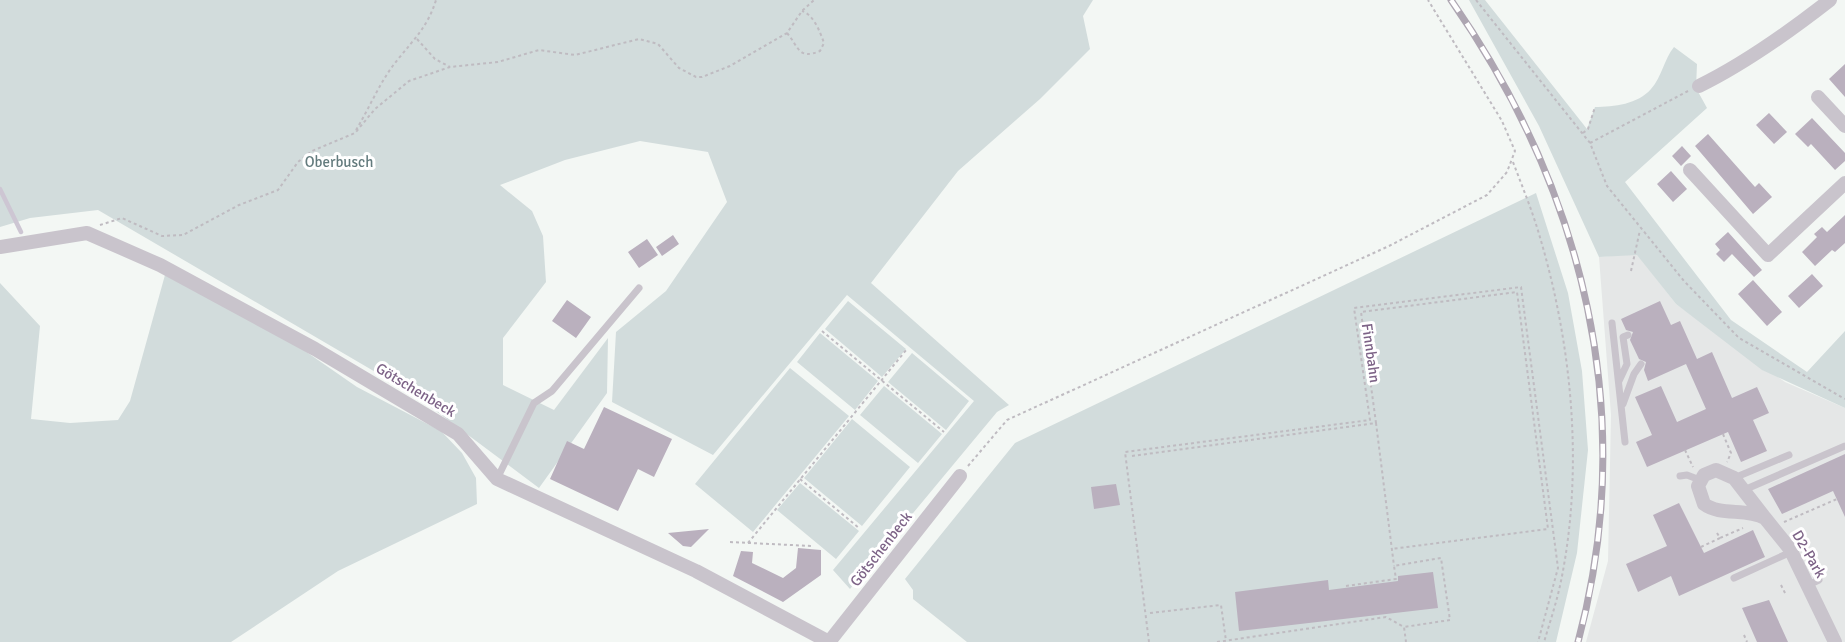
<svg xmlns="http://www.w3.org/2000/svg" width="1845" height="642" font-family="Signika,sans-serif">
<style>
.built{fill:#e5e7e7}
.green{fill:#d2dcdc}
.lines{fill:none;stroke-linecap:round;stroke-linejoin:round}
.stream{stroke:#cdc6d3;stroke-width:4.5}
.building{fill:#bab0be}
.path{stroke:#bfbbc1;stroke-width:2;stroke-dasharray:3 3;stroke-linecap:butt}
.service{stroke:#c9c4cc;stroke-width:7}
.minor{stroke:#c9c4cc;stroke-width:14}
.rail-casing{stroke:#aea6b2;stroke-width:7}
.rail{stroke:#fff;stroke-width:4.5;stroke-dasharray:14;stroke-linecap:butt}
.labels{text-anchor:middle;stroke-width:6;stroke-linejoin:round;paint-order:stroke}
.park-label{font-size:15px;fill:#637b7d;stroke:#fff}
.street-label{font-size:15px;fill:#7d6387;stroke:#fff}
</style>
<rect width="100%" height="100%" fill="#f3f7f4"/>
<!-- built -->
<path class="built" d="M1637,254L1676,304L1785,382L1845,408V642H1586L1608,561L1611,415L1599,257Z"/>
<!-- green -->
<path class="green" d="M0,0H1093L1083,16L1090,49L1040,99L958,171L871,283L1009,405L997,412L850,589L833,570L974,401L847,295L713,455L612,402L616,332L666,291L727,202L708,152L640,141L565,160L500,185L532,211L543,236L546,282L503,338V385L554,410L608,338L607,393L539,488L413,394L98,210L30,218L0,227Z
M1469,0H1485L1587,129L1595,107C1614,107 1638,104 1651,89C1662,77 1664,59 1674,47L1697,64L1696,88L1707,108L1625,182L1731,320L1807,372L1845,331V408L1762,370L1676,304L1637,255L1599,257L1539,126Z
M1536,193L1568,293L1582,371L1588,450L1577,553L1556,642H967L913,599V590L905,579L1015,443Z
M165,275L279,333L357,387L441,431L462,453L476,478L477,504L338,571L231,642H0V283L40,326L31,419L70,423L118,420L130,401Z
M848,301L906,349L882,377L825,329Z
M820,333L878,381L855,410L797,362Z
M912,353L969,401L946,430L888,382Z
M790,368L849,416L753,532L695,484Z
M884,386L942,434L918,463L860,415Z
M852,419L910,467L862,526L804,478Z
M800,483L859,531L836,559L777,510Z"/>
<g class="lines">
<!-- stream -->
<path class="stream" d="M0,189L21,232"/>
</g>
<!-- building -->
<path class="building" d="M1845,64V97L1829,79Z
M1769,113L1787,132L1774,144L1756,125Z
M1812,118L1845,153V161L1835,170L1811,144L1808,147L1795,134Z
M1708,134L1755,187L1759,183L1772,197L1753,214L1695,146Z
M1682,146L1691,156L1681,166L1672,156Z
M1671,171L1687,189L1673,202L1657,184Z
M1845,215V243L1835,252L1832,250L1815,266L1802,252L1817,237L1814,234L1822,227L1827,232Z
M1728,232L1762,270L1754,277L1732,254L1724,262L1716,254L1720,250L1715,244Z
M673,235L679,244L662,256L656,247Z
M647,239L658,255L639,268L628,252Z
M1812,274L1823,286L1799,308L1788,296Z
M1753,280L1782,312L1767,326L1738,294Z
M567,300L591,317L576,338L552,321Z
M1660,301L1671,325L1680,321L1697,359L1712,352L1732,398L1757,387L1769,413L1753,420L1767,451L1741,462L1728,432L1647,467L1636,442L1652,435L1635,397L1661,386L1677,422L1706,409L1686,364L1648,381L1644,370L1646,362L1639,359L1630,340L1633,332L1626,330L1621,319Z
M604,407L672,439L654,477L638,469L618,511L550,479L567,441L584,449Z
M1845,454V517L1833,491L1782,514L1768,489Z
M1116,484L1120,505L1094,509L1091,487Z
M1679,503L1704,553L1753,530L1765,557L1679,596L1671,576L1638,592L1626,564L1667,546L1653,515Z
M709,529L691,547L683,546L668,533Z
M798,548L821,550V575L783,602L733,576L741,551L753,552L752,563L783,578L796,568Z
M1433,572L1438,608L1239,631L1235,592L1328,580L1329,590L1398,581V576Z
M1769,600L1788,642H1757L1742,608Z"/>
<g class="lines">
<!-- path -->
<path class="path" d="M1476,0L1590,143L1607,186L1684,281L1739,338L1845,399
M787,33C799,47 798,60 820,51L824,43C820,32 814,15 802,11
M417,39L435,59L450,67
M356,130C370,107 381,79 399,58C415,38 428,26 436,0
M1583,133L1588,129L1595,107
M1590,143L1688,91
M1513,162C1522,186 1532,210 1539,234C1572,344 1584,468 1561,581C1557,601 1550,622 1544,642
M100,225L122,218L162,236L183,235L239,205L278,190L298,162L312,151L355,133L375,109L409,81L450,67L498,62L539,50L575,55L639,39L658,44L679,68L696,77H702L730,66L787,33L802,11L814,0
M1631,271L1640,230
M822,331L944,432
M1376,423L1361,312L1517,292L1548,529L1391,549
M1723,434L1731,453L1727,462
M1685,450L1693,467
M1132,456L1376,423L1394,566
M968,466L1007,420L1389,246L1487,195L1507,172L1515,151L1502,121L1428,0
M800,479L859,528
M1784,522L1837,499
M1717,533L1720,538L1743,528
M730,542L811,546
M748,543L907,349
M1701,547L1720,538
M1781,585L1786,595
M1346,586L1396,579L1394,566L1441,558L1450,620L1404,627
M1150,613L1221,605L1226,641
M1744,635L1747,642
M1149,642L1125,452L1370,420L1354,308L1521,287L1558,568L1538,642
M1217,642L1386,617L1404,627L1406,642"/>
<!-- service -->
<path class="service" d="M1612,323L1625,442
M1619,381L1627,364L1623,337L1628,335
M1623,404L1634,374L1641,364
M1680,476L1687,475L1700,480
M1734,478L1789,455
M497,479L534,403L552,391L639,288
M1744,490L1845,446
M1734,578L1791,552
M1808,585L1819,580"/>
<!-- minor -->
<path class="minor" d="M1699,86C1746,63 1789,32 1830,0
M1818,97L1845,126
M1690,170L1768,255L1845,183
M0,247L87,233L160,265L315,349L458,434L497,479L696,571L829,642
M1716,470L1734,478L1765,518C1746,508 1720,516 1704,504L1698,486L1704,475Z
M1765,518L1790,549L1835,642
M829,642L960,476"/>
<defs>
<path id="rail" d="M1451,0C1584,191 1639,414 1578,642"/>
</defs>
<!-- rail casing -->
<use href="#rail" class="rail-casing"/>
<!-- rail -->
<use href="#rail" class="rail"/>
</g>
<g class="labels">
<!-- park labels -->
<g class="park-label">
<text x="339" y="167">Oberbusch</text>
</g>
<!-- street labels -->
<g class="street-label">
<text transform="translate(1371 353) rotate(82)" y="5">Finnbahn</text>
<text transform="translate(416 390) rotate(31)" y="5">Götschenbeck</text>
<text transform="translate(881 549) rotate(-52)" y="5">Götschenbeck</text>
<text transform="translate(1809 554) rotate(60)" y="5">D2-Park</text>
</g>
</g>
</svg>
